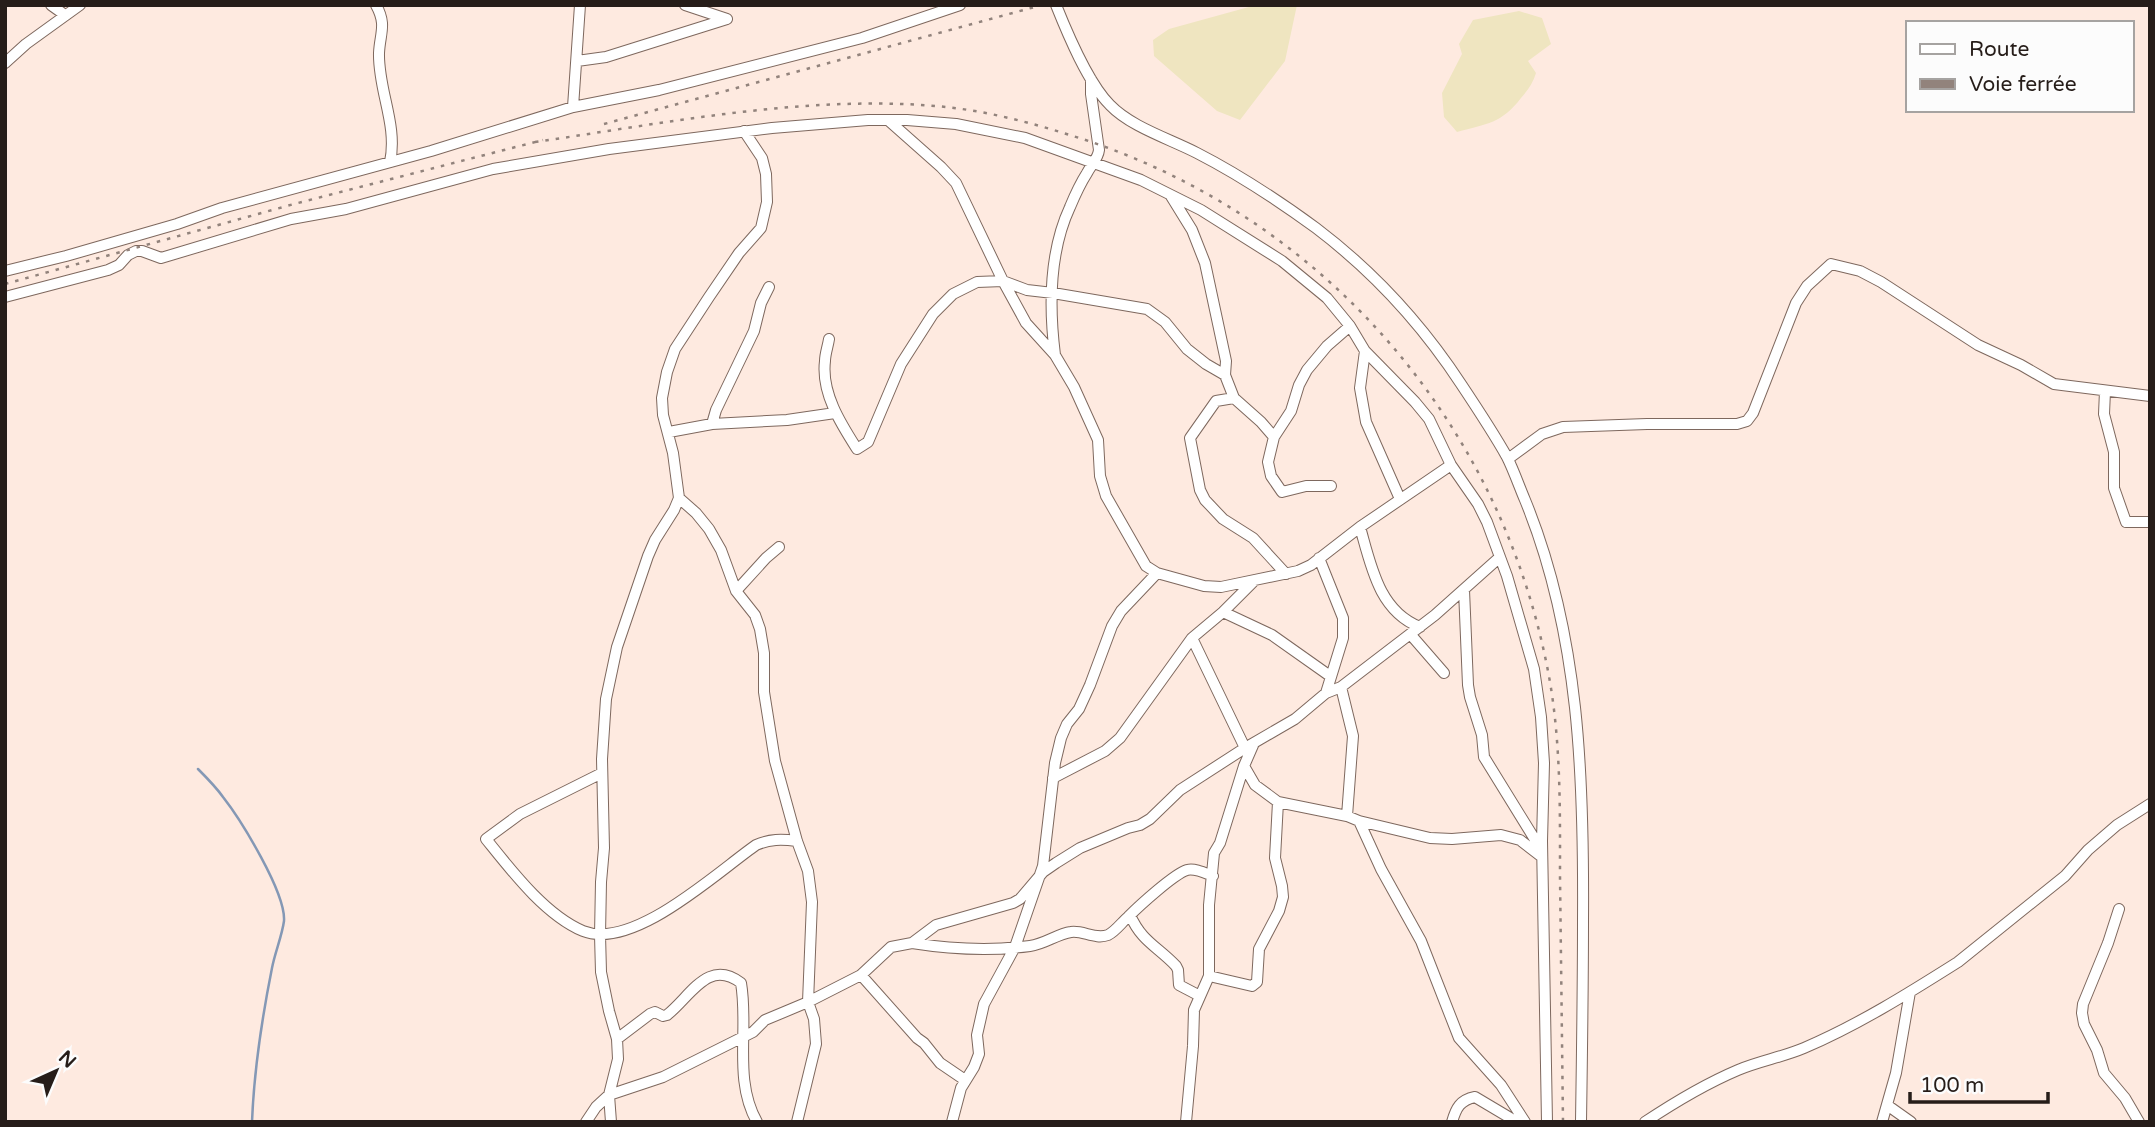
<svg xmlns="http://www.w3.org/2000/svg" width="2155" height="1127" font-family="'Varela Round',sans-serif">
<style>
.sand{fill:#efe5c0}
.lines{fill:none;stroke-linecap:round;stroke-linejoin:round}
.stream{stroke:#8498b5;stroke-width:2.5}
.minor-casing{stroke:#7e685e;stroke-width:12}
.minor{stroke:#fff;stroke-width:10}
.rail{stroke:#92837c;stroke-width:2.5;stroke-dasharray:3.5 7;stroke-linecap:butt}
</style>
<rect width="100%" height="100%" fill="#feeae0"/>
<!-- sand -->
<path class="sand" d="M1256,5H1297L1285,61L1240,120L1217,111L1154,56L1153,40L1169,29Z
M1519,11L1542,18L1551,44L1528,61L1536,73C1533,83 1528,90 1521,98C1502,123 1487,124 1457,132L1444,117L1442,93L1462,54L1459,44L1473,20Z"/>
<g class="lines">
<!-- stream -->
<path class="stream" d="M198,769C207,778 216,787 223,797C241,820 286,893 284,921C282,936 275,952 272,968C262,1018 254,1070 252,1122"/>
<defs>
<path id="minor" d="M51,5L65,15
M376,5C387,25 380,33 379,53C378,90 398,125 390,162
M685,5L727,19
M1056,5C1068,35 1088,83 1110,105C1131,127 1170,139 1197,153C1238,174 1279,201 1316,228C1374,272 1421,323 1461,384C1477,408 1493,432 1507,457C1514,471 1519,486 1525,500C1580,634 1584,779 1583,921C1583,988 1582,1055 1581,1122
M577,61L606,57L727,19
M5,63L26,44L80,5
M573,107L580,5
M888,120L941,167L956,183L1003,281L1026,323L1055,355L1074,387L1098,440L1100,476L1106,496L1146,566L1157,573L1204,586L1221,587L1298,571L1311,565L1360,527L1451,465
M1171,196L1192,230L1205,263L1226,361L1225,375L1234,398L1261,422L1274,437
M5,271L66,256L177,224L222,208L431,151L573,107L659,90L862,38L960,5
M5,297L108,270L119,265L128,255L136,251H142L161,258L291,219L346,209L493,169L609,149L772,128L868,120H907L956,124L1025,138L1141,180L1201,210L1282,261L1327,298L1350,326L1365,351L1415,402L1429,419L1451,465L1478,504L1487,522L1507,576L1534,669L1541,717L1544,763L1542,841L1547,1122
M829,339C828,346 825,354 825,361C821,393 841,424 857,449L868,442L901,364L933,314L953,294L977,282L1003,281L1027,290L1053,293L1147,309L1165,322L1187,349L1206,364L1225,375
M1365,351L1360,388L1366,422L1400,499
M1055,355C1049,307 1049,252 1070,207C1075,195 1080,184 1087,173C1091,165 1098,159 1099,150L1091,94V79
M2105,391L2104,414L2114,452V488L2126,522H2150
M1234,398L1216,401L1190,438L1200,490L1205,500L1223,519L1253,538L1286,574
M712,424L716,410L754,331L761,303L769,287
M669,432L712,424L787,420L835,413
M1508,459L1542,434L1563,427L1647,424H1737L1747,421L1753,413L1796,303L1807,286L1831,264L1860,271L1881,282L1978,345L2021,365L2054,384L2150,396
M1331,486H1306L1282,492L1271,476L1268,462L1274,437L1291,411L1299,385L1307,370L1327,346L1350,326
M679,498L696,513L709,529L721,550L736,591L755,615L760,629L764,653V692L775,761L797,841L808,871L812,902L808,1002L814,1019L816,1044L797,1122
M1360,527C1371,566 1379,611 1420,627
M1319,558L1343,618V638L1326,693
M1464,590L1468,685L1470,697L1482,735L1484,757L1542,851
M736,591L766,558L779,547
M1223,612L1272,635L1330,676
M1411,635L1444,673
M1192,638L1245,748
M1341,687L1353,736L1347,816
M1244,766L1255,785L1278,802L1347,816L1359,821L1430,838L1452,839L1501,835L1520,840L1542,857
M602,773L520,814L486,839C511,870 545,915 583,931C633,951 716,873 756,845C770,839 781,839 797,841
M1053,778L1105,751L1120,738L1192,638L1223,612L1253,582
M1359,821L1381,869L1421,941L1459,1038L1501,1085L1525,1122
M2119,909L2108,943L2083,1004L2082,1013L2084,1024L2097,1050L2104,1073L2125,1098L2139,1122
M1130,915C1142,942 1157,946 1176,966L1178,970L1179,985L1200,996
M912,943C950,949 992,951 1030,946C1045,944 1057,934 1071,932C1083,930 1095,940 1108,935C1116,931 1122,922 1128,917C1139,906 1174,874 1187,870C1195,868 1205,873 1213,876
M861,975L917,1038L924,1043L940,1063L965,1080
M1209,976L1252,986L1257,982L1259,949L1279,911L1283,897L1282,886L1275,858L1278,802
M617,1039L650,1014L655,1012L663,1016L667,1015C691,996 708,958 741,983C749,1029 733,1080 757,1122
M1887,1105L1911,1122
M586,1122L596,1107L609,1095L663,1077L753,1032L765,1020L808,1002L861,975L891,947L912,943L936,925L1013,903L1020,899L1043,872L1056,863L1080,848L1128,828L1140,825L1150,819L1180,790L1245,748L1295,719L1326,693L1341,687L1435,615L1500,557
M611,1122L609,1095L618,1059L617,1039L609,1011L601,972L600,935L601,882L604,848L602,759L606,699L617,647L648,556L655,540L674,510L679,498L673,453L663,415L662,398L667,372L675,349L709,297L739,253L761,228L767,202L766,174L762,158L744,131
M952,1122L961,1088L974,1067L979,1054L977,1035L984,1004L1015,947L1043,866L1055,763L1061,738L1067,724L1079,709L1090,685L1112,626L1121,611L1157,573
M1186,1122L1193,1046L1194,1010L1209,976V905L1214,853L1220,843L1244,766L1254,743
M1452,1122C1456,1108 1460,1100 1475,1097L1517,1122
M1645,1122C1675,1102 1705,1084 1738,1070C1759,1061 1783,1057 1804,1048C1858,1025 1909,993 1958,962L2065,876L2088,850L2117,825L2150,804
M1882,1122L1896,1073L1910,992"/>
</defs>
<!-- minor casing -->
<use href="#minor" class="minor-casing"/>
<!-- minor -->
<use href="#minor" class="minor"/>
<!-- rail -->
<path class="rail" d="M604,124L1042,5
M535,142C667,123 802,95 936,106C983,110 1029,122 1073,136C1317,212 1497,415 1547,666C1561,735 1560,806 1560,876C1561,958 1562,1040 1563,1122
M5,284L294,204L543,140"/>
</g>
<!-- border -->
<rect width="2155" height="1127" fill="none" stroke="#261d19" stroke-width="14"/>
<!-- legend -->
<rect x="1906" y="21" width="228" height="91" fill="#fcfcfc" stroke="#a6a3a1" stroke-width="2"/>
<rect x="1920" y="44" width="35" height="10" fill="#ffffff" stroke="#a6a3a1" stroke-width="2"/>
<text x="1969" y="56" font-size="21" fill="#261d19">Route</text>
<rect x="1920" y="79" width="35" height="10" fill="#92837c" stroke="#a6a3a1" stroke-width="2"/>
<text x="1969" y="91" font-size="21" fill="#261d19">Voie ferrée</text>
<!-- north arrow -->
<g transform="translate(56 1071) rotate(44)" stroke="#fcfcfc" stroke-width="5" paint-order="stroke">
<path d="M0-5L12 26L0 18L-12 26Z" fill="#261d19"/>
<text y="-10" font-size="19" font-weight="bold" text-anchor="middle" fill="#261d19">N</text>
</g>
<!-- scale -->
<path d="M1910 1092v10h138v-10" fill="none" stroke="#261d19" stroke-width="3.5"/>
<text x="1920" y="1092" font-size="21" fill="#261d19" stroke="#fcfcfc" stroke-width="5" paint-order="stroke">100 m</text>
</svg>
